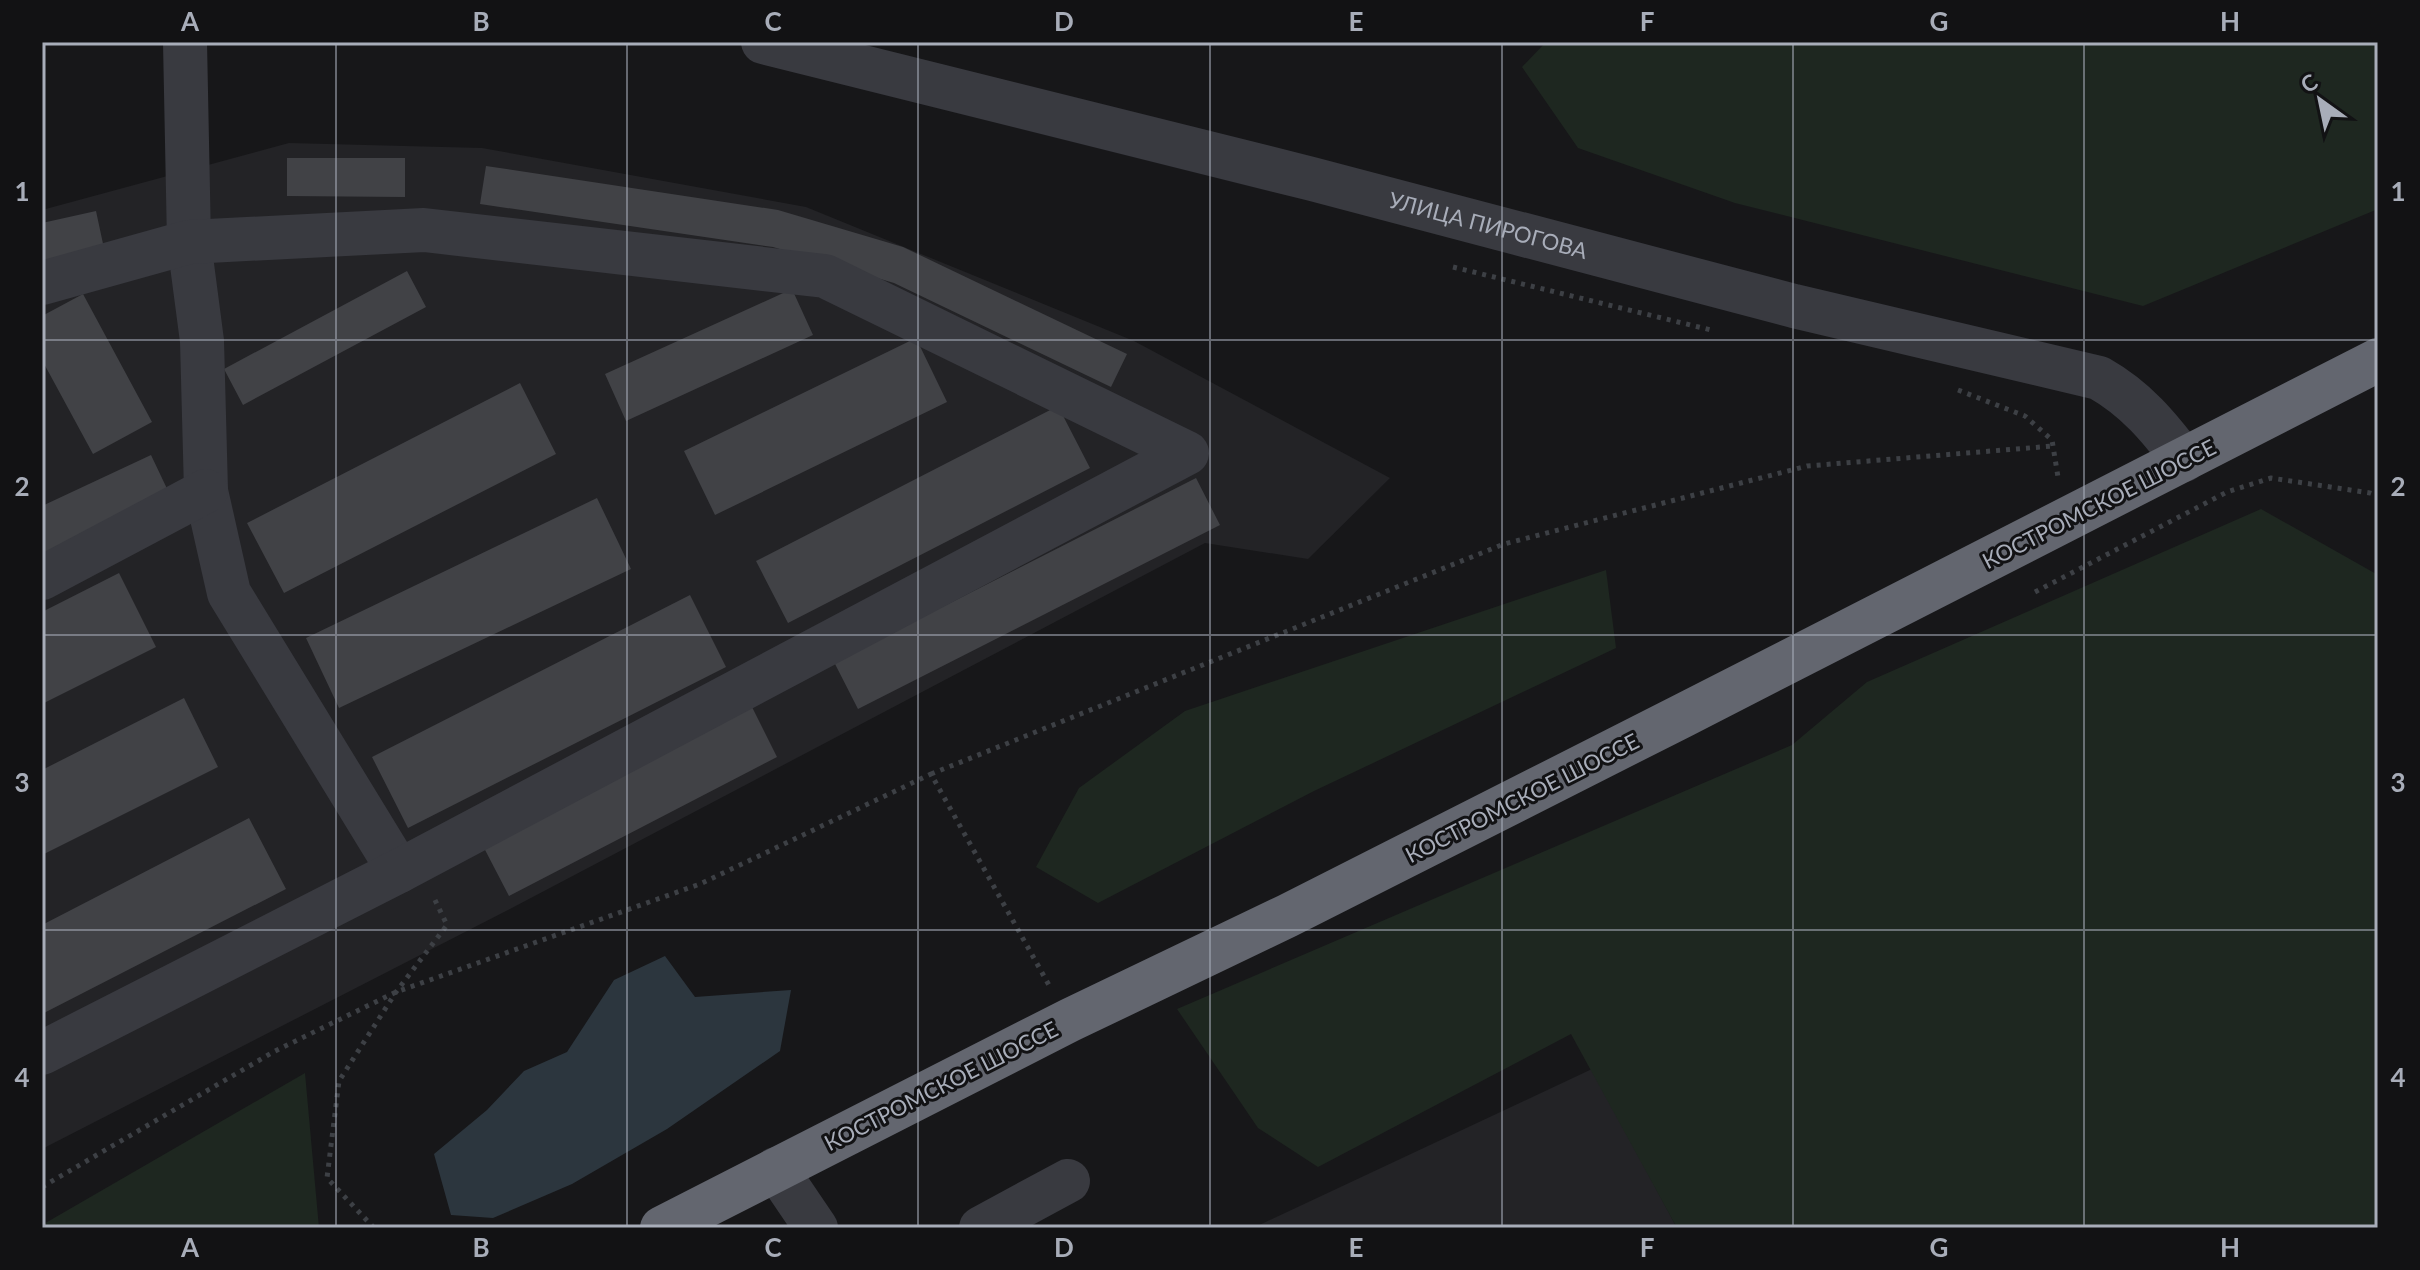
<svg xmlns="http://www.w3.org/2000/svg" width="2420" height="1270" font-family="Lato,sans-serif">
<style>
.built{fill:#232326}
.green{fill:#1e2720}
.water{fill:#2c363e}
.building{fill:#414246}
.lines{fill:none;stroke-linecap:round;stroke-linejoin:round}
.path{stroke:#3d4045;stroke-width:5;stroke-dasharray:4 6;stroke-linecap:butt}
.minor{stroke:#393a40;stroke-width:44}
.highway{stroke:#63666f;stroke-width:44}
.grid{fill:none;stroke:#a8adb9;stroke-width:2;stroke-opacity:0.55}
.labels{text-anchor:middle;stroke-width:6;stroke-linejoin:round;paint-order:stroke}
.street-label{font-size:22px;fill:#a8adb9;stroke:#121214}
.neatline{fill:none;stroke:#a8adb9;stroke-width:3}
.grid-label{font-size:26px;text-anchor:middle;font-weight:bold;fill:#a8adb9}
</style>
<rect width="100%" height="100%" fill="#171719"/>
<!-- built -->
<path class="built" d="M289,143L482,148L806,207L1134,341L1390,478L1308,559L1205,543L506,911L42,1149V210Z
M1592,1069L1677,1228H1253Z"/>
<!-- green -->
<path class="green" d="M1546,42H2378V209L2143,306L1735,203L1578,148L1522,67Z
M2261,509L2378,575V1228H1677L1571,1034L1318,1167L1258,1128L1177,1009L1792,745L1867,682Z
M1606,570L1616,648L1314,791L1098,903L1036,867L1079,788L1185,711Z
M305,1073L319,1228H42V1225Z"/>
<!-- water -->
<path class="water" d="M665,956L695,997L791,990L780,1051L667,1129L572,1184L493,1218L451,1215L434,1154L487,1110L524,1071L567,1052L614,980Z"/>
<!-- building -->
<path class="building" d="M287,158H405V197L287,196Z
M486,166L778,210L903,247L1127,354L1111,387L894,283L773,247L480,204Z
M96,211L105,253L42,268V223Z
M407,271L426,307L243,405L224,369Z
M792,289L813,335L626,421L605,374Z
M83,294L152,422L93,454L42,360V316Z
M916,338L947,402L715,515L684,451Z
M520,383L556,454L284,593L247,523Z
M1058,406L1090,468L788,623L756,561Z
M151,455L170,495L42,556V506Z
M1196,478L1220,525L858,709L834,662Z
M597,498L631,569L339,708L306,638Z
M119,573L156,647L42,704V612Z
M690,595L726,667L408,828L372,757Z
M184,698L218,767L42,855V770Z
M752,707L777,757L509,896L483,846Z
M249,818L286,889L42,1014V925Z"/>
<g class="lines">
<!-- path -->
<path class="path" d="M1453,267L1711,330
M1958,390L2025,416L2052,440L2058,477
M2035,592L2227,492L2271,478L2370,493L2378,496
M931,774L1504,544L1807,466L2053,446
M42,1187L275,1051L396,992L700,884L931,774L1050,987
M374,1228L327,1178L339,1081L396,992L447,925L434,898"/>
<!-- minor -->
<g class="minor">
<path d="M185,42L189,242L202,341L206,491L229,593L399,871"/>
<path id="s1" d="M763,42L1312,179L1794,306L2099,378C2136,399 2159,427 2184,460"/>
<path d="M42,283L189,242L424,230L825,276L1187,453L399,871L42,1053"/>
<path d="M42,578L206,491"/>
<path d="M776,1169L816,1228"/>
<path d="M981,1228L1068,1181"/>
</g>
<!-- highway -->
<path class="highway" d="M662,1228L1070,1020L1287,916L1682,716L2378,360"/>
</g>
<!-- grid -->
<path class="grid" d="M336,42V1228M627,42V1228M918,42V1228M1210,42V1228M1502,42V1228M1793,42V1228M2084,42V1228M42,340H2378M42,635H2378M42,930H2378"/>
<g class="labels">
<!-- street labels -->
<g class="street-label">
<text dy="8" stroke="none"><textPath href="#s1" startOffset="748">УЛИЦА ПИРОГОВА</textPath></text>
<text transform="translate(2099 504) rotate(-27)" y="8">КОСТРОМСКОЕ ШОССЕ</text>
<text transform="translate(1522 798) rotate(-27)" y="8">КОСТРОМСКОЕ ШОССЕ</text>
<text transform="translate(941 1086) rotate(-27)" y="8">КОСТРОМСКОЕ ШОССЕ</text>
</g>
</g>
<!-- border -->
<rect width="2420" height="1270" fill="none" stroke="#121214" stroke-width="88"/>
<!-- north arrow -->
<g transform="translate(2320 100) rotate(327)" stroke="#121214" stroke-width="6" paint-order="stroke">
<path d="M0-6L14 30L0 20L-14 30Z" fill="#a8adb9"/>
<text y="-12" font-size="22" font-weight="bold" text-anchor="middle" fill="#a8adb9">С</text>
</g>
<rect x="44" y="44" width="2332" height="1182" class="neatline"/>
<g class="grid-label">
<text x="190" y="31">A</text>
<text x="481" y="31">B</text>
<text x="773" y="31">C</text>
<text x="1064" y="31">D</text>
<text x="1356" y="31">E</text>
<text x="1647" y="31">F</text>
<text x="1939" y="31">G</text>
<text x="2230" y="31">H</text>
<text x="22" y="201">1</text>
<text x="2398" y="201">1</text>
<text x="22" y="496">2</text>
<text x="2398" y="496">2</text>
<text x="22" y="792">3</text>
<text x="2398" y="792">3</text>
<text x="22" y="1087">4</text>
<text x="2398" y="1087">4</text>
<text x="190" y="1257">A</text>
<text x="481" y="1257">B</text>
<text x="773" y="1257">C</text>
<text x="1064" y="1257">D</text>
<text x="1356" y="1257">E</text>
<text x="1647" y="1257">F</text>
<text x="1939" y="1257">G</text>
<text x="2230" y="1257">H</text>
</g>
</svg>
